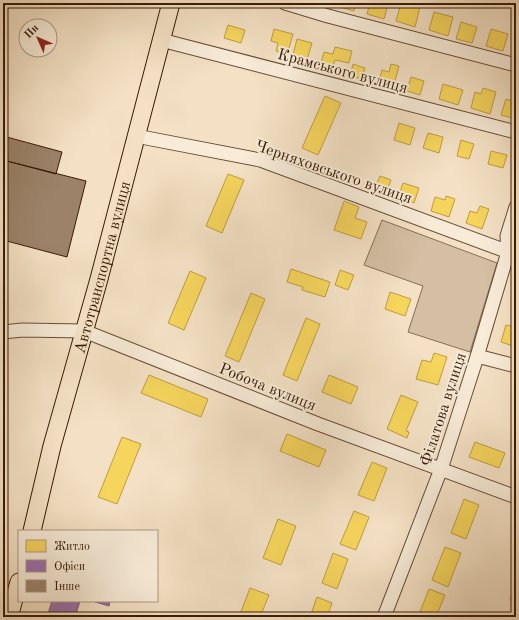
<svg xmlns="http://www.w3.org/2000/svg" width="519" height="620" font-family="'Old Standard TT',serif">
<style>
.green{fill:#d4bfa4;stroke:#876d54}
.homes{fill:#f6d55c;stroke:#be9d42}
.offices{fill:#9970ab;stroke:#7c5679}
.building{fill:#9b8269;stroke:#3a1b05}
.lines{fill:none;stroke-linecap:round;stroke-linejoin:round}
.minor-casing{stroke:#684c35;stroke-width:15}
.major-casing{stroke:#3a1b05;stroke-width:19}
.minor{stroke:#f8ecd9;stroke-width:13}
.major{stroke:#f4e1c5;stroke-width:17}
.labels{text-anchor:middle;stroke-width:4;stroke-linejoin:round;paint-order:stroke}
.street-label{font-size:16px;fill:#3a1b05;stroke:#f8ecd9}
</style>
<rect width="100%" height="100%" fill="#f4e1c5"/>
<filter id="stains"><feTurbulence type="fractalNoise" baseFrequency=".005" numOctaves="4"/><feColorMatrix values="0 0 0 0 .2 0 0 0 0 .09 0 0 0 0 .02 0 0 0 .5 -.17"/></filter>
<radialGradient id="worn" r=".72"><stop offset=".6" stop-color="#630" stop-opacity="0"/><stop offset="1" stop-color="#630" stop-opacity=".3"/></radialGradient>
<!-- green -->
<path class="green" d="M382,220L497,263L470,352L408,332L423,286L364,265Z"/>
<!-- homes -->
<path class="homes" d="M337,3H356L354,11L336,6Z
M370,3L388,4L384,19L367,14Z
M401,3H407L420,7L415,27L396,21Z
M434,12L453,17L448,36L429,30Z
M461,22L477,27L472,43L456,39Z
M228,25L245,30L241,43L224,38Z
M274,29L293,34L287,55L276,51L278,43L271,41Z
M491,29L508,34L503,51L486,46Z
M297,39L312,43L306,63L292,59Z
M335,47L352,51L349,63L335,60L332,70L320,66L324,52L333,54Z
M353,64L365,68L362,79L350,76Z
M391,64L399,66L393,88L378,84L382,70L389,72Z
M411,77L424,81L420,95L407,91Z
M443,84L463,90L458,105L439,99Z
M483,88L496,92L490,114L471,108L475,92L481,94Z
M325,96L341,103L318,155L302,148Z
M506,99L516,102V119L501,115Z
M399,123L415,128L410,145L394,140Z
M428,133L443,137L439,153L423,148Z
M461,140L474,144L469,159L457,156Z
M491,151L507,155L503,168L488,164Z
M228,174L244,180L222,233L206,226Z
M380,176L391,180L386,193L374,189Z
M403,183L419,188L414,203L398,198Z
M446,196L455,199L449,217L431,211L435,197L445,200Z
M344,201L359,207L355,218L367,222L361,239L334,230Z
M480,206L489,209L482,229L466,223L470,211L477,213Z
M291,269L330,282L325,297L302,290L303,287L287,282Z
M340,270L354,275L348,290L335,285Z
M190,271L206,278L184,330L168,323Z
M390,292L411,299L405,316L385,309Z
M251,293L265,299L239,362L225,356Z
M306,318L320,324L297,381L283,375Z
M506,325L516,327V347L501,342Z
M434,353L447,357L438,385L416,379L422,360L431,362Z
M149,375L208,399L201,417L141,393Z
M329,375L358,387L351,404L322,392Z
M401,395L418,402L406,431L409,432L407,438L387,429Z
M287,434L326,450L319,467L280,451Z
M122,437L141,444L117,504L98,497Z
M475,442L505,453L499,468L469,457Z
M372,462L387,468L374,501L358,495Z
M464,499L479,505L466,539L451,533Z
M354,511L369,517L356,550L340,544Z
M278,519L296,526L281,565L263,558Z
M445,547L461,553L448,587L432,580Z
M333,553L348,559L337,589L322,583Z
M516,582V602L510,600Z
M250,588L269,595L260,617H239Z
M429,589L445,595L436,617H418Z
M317,597L332,603L327,617H310Z"/>
<!-- offices -->
<path class="offices" d="M52,601H80L75,617H47Z
M92,601H110L109,606Z"/>
<!-- building -->
<path class="building" d="M3,136L62,152L56,174L3,160Z
M3,160L86,181L67,257L3,240Z"/>
<g class="lines">
<defs>
<path id="minor" d="M285,3L328,16L516,65
M161,40L516,132
M136,136L260,160L514,254
M3,332L22,330L84,331L318,424L516,497
M477,356L516,366
M384,617L441,469L476,360L508,252L507,236L516,207"/>
<g id="major">
<path id="s1" d="M32,531L52,446L99,279L171,3"/>
<path d="M9,617L19,582"/>
</g>
</defs>
<!-- minor casing -->
<use href="#minor" class="minor-casing"/>
<!-- major casing -->
<use href="#major" class="major-casing"/>
<!-- minor -->
<use href="#minor" class="minor"/>
<!-- major -->
<use href="#major" class="major"/>
</g>
<g class="labels">
<!-- street labels -->
<g class="street-label">
<text transform="translate(343 70) rotate(15)" y="6">Крамського вулиця</text>
<text transform="translate(334 171) rotate(19)" y="6">Черняховського вулиця</text>
<text dy="6" stroke="none"><textPath href="#s1" startOffset="273">Автотранспортна вулиця</textPath></text>
<text transform="translate(268 386) rotate(22)" y="6">Робоча вулиця</text>
<text transform="translate(442 409) rotate(-72)" y="6">Філатова вулиця</text>
</g>
</g>
<!-- margin -->
<rect width="519" height="620" fill="none" stroke="#f4e1c5" stroke-width="16"/>
<rect x="4" y="4" width="511" height="612" fill="none" stroke="#3a1b05" stroke-width="2"/>
<rect x="8" y="8" width="503" height="604" fill="none" stroke="#3a1b05"/>
<!-- legend -->
<rect x="18" y="530" width="140" height="72" fill="#f8ecd9" stroke="#ac9884"/>
<rect x="26" y="540" width="20" height="12" fill="#f6d55c" stroke="#ac9884"/>
<text x="54" y="550" font-size="12" fill="#3a1b05">Житло</text>
<rect x="26" y="560" width="20" height="12" fill="#9970ab" stroke="#ac9884"/>
<text x="54" y="570" font-size="12" fill="#3a1b05">Офіси</text>
<rect x="26" y="580" width="20" height="12" fill="#9b8269" stroke="#ac9884"/>
<text x="54" y="590" font-size="12" fill="#3a1b05">Інше</text>
<!-- north arrow -->
<g transform="translate(38 38) rotate(315)"><circle r="19" fill="#f8ecd9" stroke="#ac9884"/>
<path d="M0-3L7 15L0 10L-7 15Z" fill="#8f2418"/>
<text y="-6" font-size="11" font-weight="bold" text-anchor="middle" fill="#3a1b05">Пн</text>
</g>
<rect width="100%" height="100%" filter="url(#stains)"/>
<rect width="100%" height="100%" fill="url(#worn)"/>
</svg>
